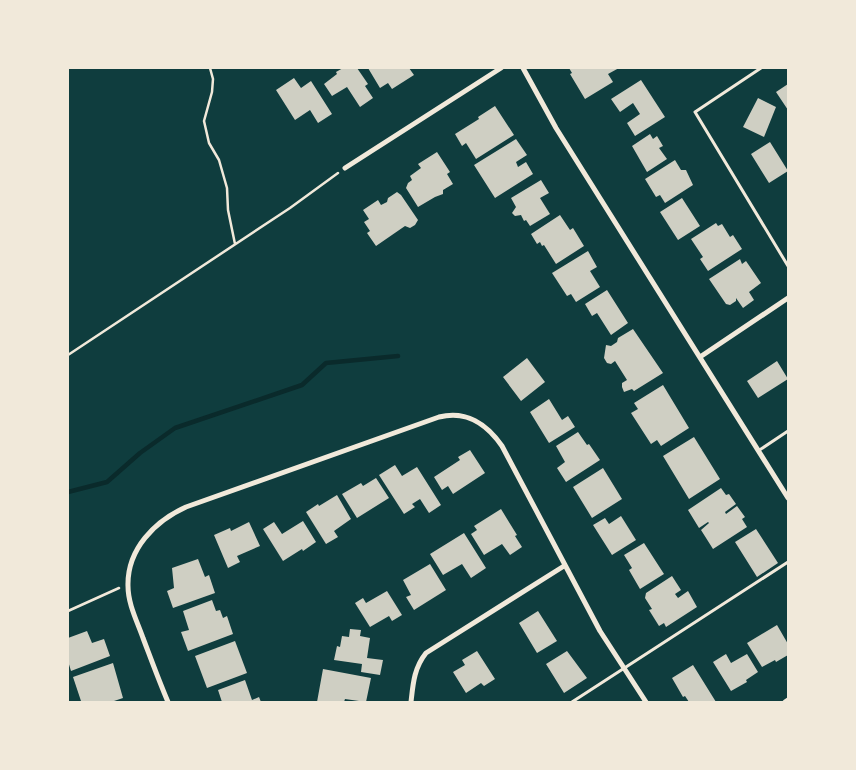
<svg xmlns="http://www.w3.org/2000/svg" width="856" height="770" font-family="'Varela Round',sans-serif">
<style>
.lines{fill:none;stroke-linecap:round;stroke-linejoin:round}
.stream{stroke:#0a2a2b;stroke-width:4.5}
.building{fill:#cfcfc3}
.path{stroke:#f1e9da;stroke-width:2.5}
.service{stroke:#f1e9da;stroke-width:3}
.minor{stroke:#f1e9da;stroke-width:5}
</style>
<rect width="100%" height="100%" fill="#0f3d3e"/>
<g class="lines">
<!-- stream -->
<path class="stream" d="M68,492L107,482L140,453L175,428L302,385L326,363L398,356"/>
</g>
<!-- building -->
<path class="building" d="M343,68H357L368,84L365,86L373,98L360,107L347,87L332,96L324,84L337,74L336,72Z
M368,68H409L414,75L392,89L388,83L380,88Z
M569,68H619L608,74L613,82L585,99L570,74L572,73Z
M294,78L301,88L311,81L332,114L318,123L310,110L295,120L276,90Z
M641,80L665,117L635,136L627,123L640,114L633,103L620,112L611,99Z
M788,84V110L776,92Z
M758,98L776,107L764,137L743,127Z
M495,106L514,135L476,159L466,143L462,146L455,134L479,119L478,117Z
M650,134L653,139L657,136L663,146L659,148L667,159L647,172L632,146Z
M516,139L527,155L516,162L518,167L526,162L533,174L495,198L474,165Z
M770,142L788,171L769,183L751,154Z
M437,152L450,172L447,174L453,184L443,190V194L435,197L418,207L406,188L408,183L412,180L410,176L421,168L418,164Z
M675,160L681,170H686L693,185L665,203L660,195L656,197L645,179Z
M541,180L549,193L540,198L550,214L530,226L526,220L524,221L521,215L515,216L512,213L516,207L511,198Z
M397,192L401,195L418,220L415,225L410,228L405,226L376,246L367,233L370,231L364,222L369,219L363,210L378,200L381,205L387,202L388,198Z
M682,198L700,226L678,240L660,212Z
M560,215L570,230L573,228L584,246L556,264L544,245L542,246L540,242L537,244L531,234Z
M716,223L718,226L722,224L730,237L733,235L742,249L708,271L700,259L703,257L691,239Z
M588,251L597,267L590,271L600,287L576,302L571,294L567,296L552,273Z
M740,259L742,264L746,261L761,283L749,292L754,300L743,308L736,298V301L730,305L726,304L709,279Z
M607,290L628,323L611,335L597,313L592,316L585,304Z
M633,329L663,373L634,391L632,389L624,392L622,387V383L627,380L615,361L611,364L607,363L604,358L606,345L611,346L617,342L618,338Z
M527,358L545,382L521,401L503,377Z
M777,361L788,379L758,398L747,381Z
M663,385L689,428L661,446L657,440L651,444L631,413L638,409L634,403Z
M549,399L562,420L568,416L575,427L549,443L530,412Z
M578,432L587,445L589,444L600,460L566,482L557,468L565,462L556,446Z
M694,437L720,479L689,499L663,456Z
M470,450L485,473L453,494L448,486L442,490L434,477L460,460L458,457Z
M395,465L402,476L417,467L441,505L429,513L420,499L412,504L415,507L404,514L379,475Z
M603,468L622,499L592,518L573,487Z
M376,478L389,498L357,518L342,494L361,483L363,486Z
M721,488L726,495L729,494L736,504L725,512L726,514L737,506L745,517L742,519L747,527L713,549L701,530L709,523L708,522L699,528L688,510Z
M337,495L351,519L334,531L338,537L326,544L306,512L318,504L319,506Z
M501,509L517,535L515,536L522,547L510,555L502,544L484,555L471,534L477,530L474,526Z
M621,516L636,540L612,555L593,525L605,518L609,524Z
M303,521L316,542L303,551L302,549L283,561L263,529L274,522L282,534Z
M249,522L260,546L237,556L240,562L228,568L214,535L230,528L231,531Z
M756,529L778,563L757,577L735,542Z
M464,533L486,568L471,578L462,564L443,575L430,554Z
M644,543L664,574L640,589L629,570L632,568L624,555Z
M198,559L205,577L209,575L215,593L173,608L167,591L174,588L172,568Z
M430,564L446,590L414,610L406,597L411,595L403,580Z
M672,576L681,590L675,594L678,598L688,591L697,607L666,627L664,623L659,626L649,610L652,609L645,598L646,593Z
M387,591L402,615L392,621L389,616L370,627L355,603L363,598L366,603Z
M212,600L216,611L220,610L223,618L227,616L233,634L188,651L181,632L189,630L183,611Z
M538,611L557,641L537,653L519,623Z
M777,625L788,644V655L776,662L775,660L762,667L747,643Z
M350,629L361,630L360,636L370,638L367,658L383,660L380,675L361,672L362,664L334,660L337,646L340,647L342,636L349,637Z
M87,631L92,643L104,639L110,656L71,671L68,661V638Z
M235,641L247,673L207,688L195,656Z
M477,651L495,679L484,686L481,683L466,693L453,672L465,665L462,660Z
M567,651L587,678L564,693L546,664Z
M726,654L731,663L747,654L758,672L746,680L747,682L731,691L713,662Z
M113,663L123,698L111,702H76L81,701L73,677Z
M693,665L716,702H689L685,696L683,697L672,678Z
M323,669L371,678L366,702L345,699L344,702H317Z
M245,680L252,700L259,697L261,702H222L218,690Z"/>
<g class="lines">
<!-- path -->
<path class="path" d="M210,68L213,79L212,92L204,121L209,143L219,160L227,188L228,210L235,244
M68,355L290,208L338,173
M68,611L119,588"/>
<!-- service -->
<path class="service" d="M761,68L695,112L788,266
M758,451L788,431
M572,702L788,562"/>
<!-- minor -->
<path class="minor" d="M523,68L556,128L788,498
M345,168L501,68
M700,357L788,298
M168,702C159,681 151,659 143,638C137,621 128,604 128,586C127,549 155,521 186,507L439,417C466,410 487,424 502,446L600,631L646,702
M411,702C413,684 414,668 426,653L564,566
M785,702L788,700"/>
</g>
<!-- border -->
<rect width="856" height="770" fill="none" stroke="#f1e9da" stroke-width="138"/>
</svg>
